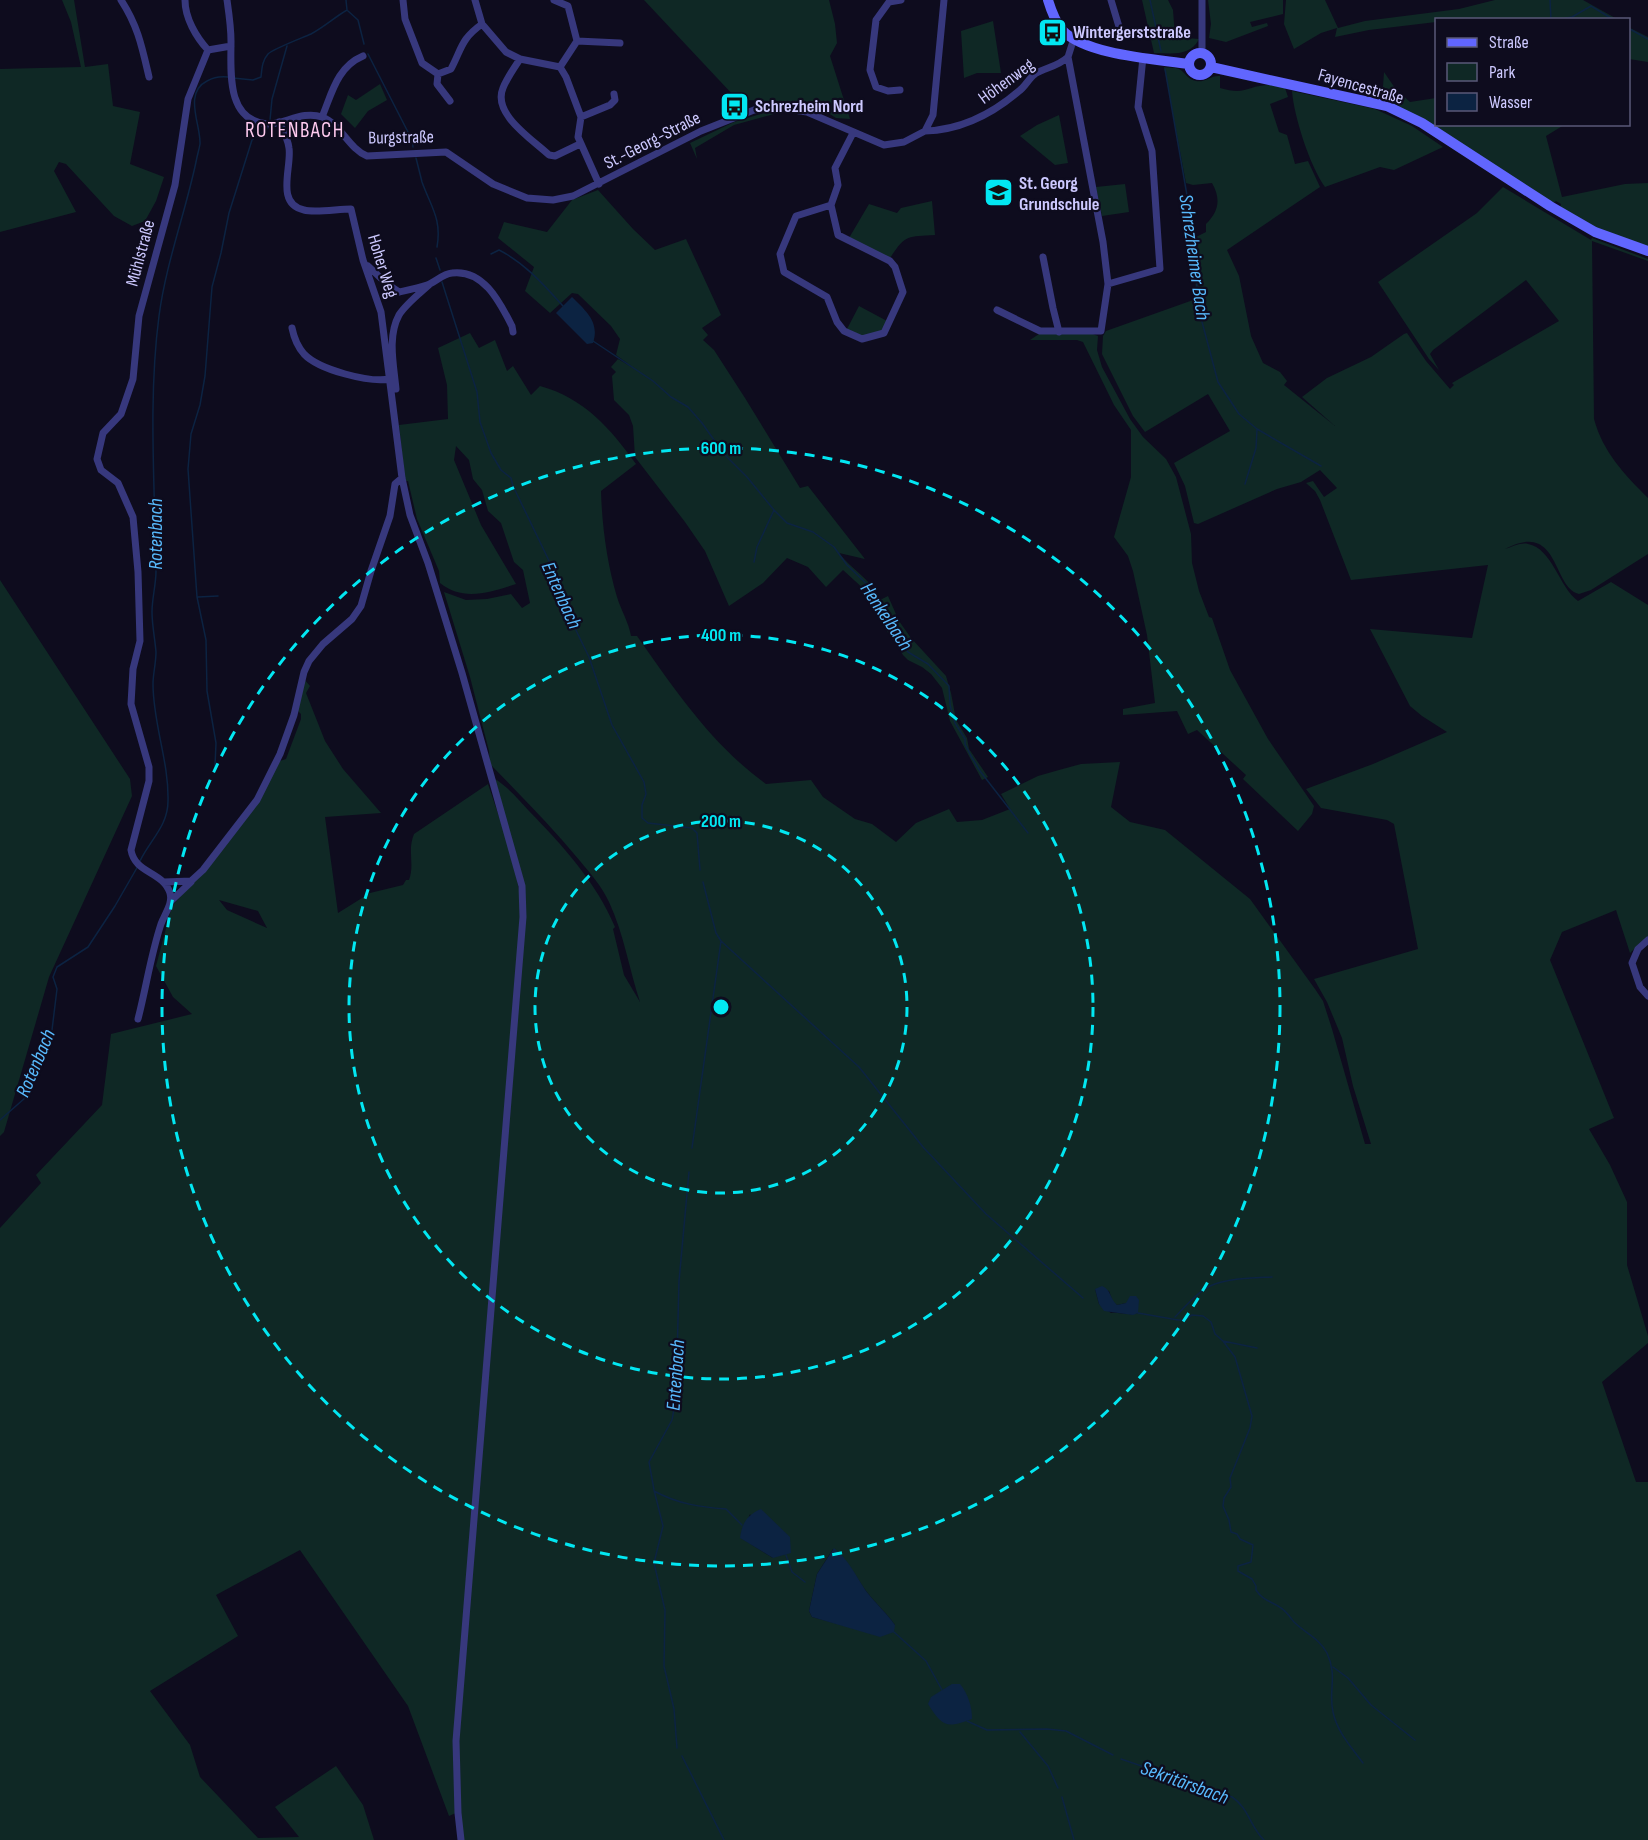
<svg xmlns="http://www.w3.org/2000/svg" width="1648" height="1840" font-family="'Sofia Sans Condensed',sans-serif">
<style>
.green{fill:#0f2825;fill-rule:evenodd}
.water{fill:#0c2342}
.lines{fill:none;stroke-linecap:round;stroke-linejoin:round}
.stream{stroke:#0c2342;stroke-width:1.5}
.street{stroke:#37387d;stroke-width:7}
.secondary{stroke:#6166fe;stroke-width:10}
.ring{fill:none;stroke:#02e7f2;stroke-width:3;stroke-dasharray:10 8}
.labels{text-anchor:middle;stroke-width:4.5;stroke-linejoin:round;paint-order:stroke}
.poi-label{font-size:18px;font-weight:bold;fill:#cdc9ff;stroke:#0e0c1e;text-anchor:start}
.street-label{font-size:18px;fill:#cdc9ff;stroke:#0e0c1e}
.water-label{font-size:20px;font-style:italic;fill:#58bafd;stroke:#0e0c1e}
.quarter-label{font-size:21px;letter-spacing:1.5px;fill:#ffcbef;stroke:#0e0c1e}
.centre{fill:#02e7f2;stroke:#0e0c1e;stroke-width:3}
.ring-label{font-size:18px;text-anchor:middle;font-weight:bold;fill:#02e7f2;stroke:#0e0c1e;stroke-width:4.5;stroke-linejoin:round;paint-order:stroke}
</style>
<rect width="100%" height="100%" fill="#0e0c1e"/>
<!-- green -->
<path class="green" d="M62,0H74L85,67L108,64L113,106L140,112L130,164L164,177L156,201L145,221L132,226L114,216L66,164L59,162L54,171L76,212L0,232V69L81,67L71,22Z
M644,0H829L835,24L837,43L830,56L850,119L836,118L825,111L801,103L747,100L734,96Z
M1142,0H1168L1173,10L1175,37L1199,39C1190,57 1172,53 1154,53Z
M1208,0H1283V14L1250,22L1252,27L1267,23L1268,26L1226,42L1209,38L1211,24Z
M1286,0H1325L1338,28L1365,21L1459,9L1495,0H1583L1617,19L1436,20V22L1369,30L1335,37L1337,28L1321,33L1294,49L1284,24Z
M993,21L1001,73H977L964,78L961,31Z
M1628,27L1648,37V62L1629,59Z
M1164,67C1168,68 1175,67 1179,69C1186,73 1188,80 1196,81C1205,83 1211,75 1220,76V88C1246,96 1248,85 1270,85C1274,85 1280,87 1285,88L1288,97L1270,104L1279,132L1287,135L1295,164L1308,161L1320,187L1227,250L1239,276L1251,336L1263,363L1280,372L1287,381L1284,385L1335,426L1302,397L1327,378L1371,357L1404,334L1407,333L1426,361L1450,389L1454,385L1452,383L1559,321L1526,280L1433,350L1430,354L1439,370L1429,359L1378,282L1477,213L1503,187L1591,240L1592,238L1648,259V261L1592,241L1594,419C1603,452 1624,474 1648,498V554L1591,590L1579,594C1552,588 1560,520 1505,549C1512,547 1521,542 1528,544C1552,548 1559,587 1578,601L1611,582L1648,605V936L1630,953L1616,910L1562,932L1550,960L1614,1118L1589,1129L1610,1165L1627,1202V1265L1648,1336V1343L1602,1382L1636,1482H1648V1840H463L458,1812L449,1816L408,1706L300,1550L216,1595L238,1636L150,1691L190,1745L200,1777L258,1838L299,1837L275,1807L336,1766L363,1805L374,1840H0V1228L41,1183L36,1175L102,1105L111,1034L192,1014L173,997L156,966L172,906L208,866L280,761L286,759L301,719V714L296,709L304,679L310,686L306,693L325,741L343,769L381,813L325,817L338,913L370,893L403,885L406,880H409C415,864 407,851 414,834L488,784C501,823 517,864 521,905L526,904L523,882L495,779C508,787 519,800 529,811C563,846 596,882 615,927L613,929L624,975L640,1002C629,969 624,934 609,902C602,887 591,874 580,861C552,827 521,796 490,764L489,751L470,677L444,592L466,600L487,599L511,594L522,608L530,603L523,570L514,562L501,523L488,511L482,490L473,479L469,460L456,446L454,460L481,525L516,584C491,592 463,602 440,583L439,571L417,519L408,481H405L399,425L448,419L447,385L438,348L470,333L479,348L495,340L507,371L513,366L531,395L540,386C584,398 610,428 636,464L601,491C602,526 607,563 617,597C621,610 629,623 631,636H637C675,690 712,745 766,784L811,780L823,797L855,819L872,824L896,842L916,823L949,809L957,822L982,820L1010,809L1001,794L1038,776L1059,770L1081,764L1120,762L1111,807L1130,822L1165,830L1250,899L1315,989L1323,1001L1332,1029L1365,1144H1371L1353,1086L1342,1038L1327,1002L1314,979L1418,949L1394,824L1387,820L1321,808L1306,789L1373,764L1447,732L1422,716L1410,706L1370,629L1472,638L1488,565L1351,580L1320,500L1315,491L1306,483L1313,481L1324,497L1337,488L1320,470L1301,482L1277,489L1198,524L1194,523L1185,486L1174,463L1230,431L1208,394L1145,432L1133,416L1102,354L1103,336L1106,331L1196,299L1194,238L1206,232V224C1219,211 1221,199 1212,183L1193,185L1186,183ZM219,900L258,911L267,928L227,910ZM1095,1289L1109,1291L1113,1302L1117,1305L1126,1303L1138,1306V1313C1129,1316 1120,1312 1111,1313L1099,1304ZM750,1514L773,1558L741,1538ZM833,1549C850,1564 854,1573 866,1591C875,1603 886,1612 895,1625L849,1627L812,1617L809,1611L817,1574Z
M1384,72L1395,88L1410,102L1436,98V124L1564,125L1546,136L1562,197L1625,184L1648,183V248L1597,229L1560,209L1561,204L1556,201L1552,204L1382,101Z
M380,84L387,100L368,111L355,128L341,114L348,95L356,100Z
M1292,91L1375,109L1412,126L1443,147L1394,170L1380,167L1325,187C1310,166 1294,117 1292,91Z
M764,113H778L734,125L695,148L697,159L690,143L734,122Z
M1059,115L1068,163L1055,165L1020,136L1037,125Z
M1125,184L1129,212L1102,216L1096,187Z
M598,190L633,229L655,250L686,239L721,315L702,328L708,335L703,340L714,350L745,398L800,488L808,486L865,559L839,553C852,570 870,578 879,598L882,599L888,596L899,621L911,638L946,676L951,693L956,720L967,738L969,749L988,777L982,780L950,721L942,688L931,674L922,667L908,660L903,655L880,621L866,591L843,570L826,587L808,567L787,558L763,583L729,606L705,551L685,522L635,457L633,426L629,415L614,400L612,376L616,372L611,367L618,359L635,369L616,355L620,339L611,326L578,294L572,293L550,313L525,291L534,267L498,238L504,222L547,232L572,200Z
M932,201L935,235C907,237 906,234 890,258L849,238L869,204L897,213L901,208Z
M859,306L887,321L883,331L862,336L847,329Z
M1090,333L1098,336L1097,350L1102,367L1130,419L1143,437L1166,459L1176,477L1191,534L1192,563L1199,591L1209,617L1212,618L1230,670L1268,739L1314,806L1312,814L1298,831L1243,779L1246,775L1197,730L1188,734L1177,711L1123,715V709L1155,703L1147,635L1133,571L1128,556L1114,537L1131,477V430L1114,405L1083,342L1077,340H1030L1039,334Z
M0,580L130,779L132,796L49,977L4,1132L0,1136Z"/>
<!-- water -->
<path class="water" d="M572,297C586,311 600,322 593,343L587,344L556,313Z
M1102,1286C1111,1289 1110,1299 1117,1305L1126,1303L1130,1296H1136L1139,1300L1138,1313L1133,1315L1104,1311L1099,1304L1095,1289Z
M761,1509L790,1537L791,1553L773,1558L740,1538C742,1523 747,1515 761,1509Z
M834,1548C849,1560 856,1576 866,1591C875,1603 886,1612 895,1625L894,1632L880,1637L812,1617L809,1611L817,1574Z
M952,1684H960C968,1694 972,1706 972,1719C946,1729 942,1726 928,1704L931,1697Z"/>
<g class="lines">
<!-- stream -->
<path class="stream" d="M1150,0L1161,51
M1550,0L1551,20
M348,11L358,20L364,44
M1556,20L1572,17L1591,6L1614,20
M1628,28L1648,39
M368,54L409,134
M1165,69L1196,247L1197,303L1218,382L1239,414L1257,429L1321,466
M233,78L253,80L261,77C262,68 262,61 268,54C273,49 302,38 311,34C324,27 335,17 347,10L346,0
M270,120L272,99L287,46
M412,139L413,147
M416,158C418,166 420,174 422,182C431,207 442,219 437,247
M491,254L499,250C525,263 544,285 563,306
M436,258L440,270
M442,282L477,392L480,422L491,453L501,470L511,478L513,486L553,569L570,618L589,657L612,725L644,782L646,794L642,805V818L648,823L692,828L697,833L700,870
M593,341L653,381L671,397L688,407L702,423L724,454L747,477L774,510L787,523L813,532L834,547L847,565L874,591L879,601L881,614L908,652L928,664L949,686L950,705L955,723L965,739V744L971,756L980,771L1028,833
M1245,484L1256,448L1257,430
M754,562L757,547L774,510
M198,597L218,596
M215,766L216,743L207,691L206,640L197,597L188,469L191,434L200,405L205,376L212,287L221,253L229,213L252,140L268,128
M140,861C150,840 168,826 168,801C169,761 153,724 153,684C153,674 156,663 156,652C155,639 152,625 152,612C152,598 156,585 156,571C155,487 148,400 159,316C166,263 185,214 196,162C197,156 199,150 200,144C201,125 183,93 207,81C214,77 219,76 228,77
M721,941L859,1067L923,1147L986,1214L1083,1298
M0,1120L25,1098L42,1048L52,1030L57,989L53,977L57,967L88,947L115,906L138,866
M692,1148L721,941L716,933L703,882
M1138,1313L1178,1320H1184L1192,1315L1203,1316L1211,1322L1215,1334L1223,1341L1235,1357L1252,1416L1250,1428L1230,1478L1231,1487L1224,1498L1223,1506L1229,1520L1231,1532L1237,1534L1240,1539L1253,1545L1251,1562L1238,1566V1571L1252,1579L1256,1586V1590C1263,1601 1271,1601 1281,1608C1286,1611 1290,1617 1294,1622C1305,1633 1319,1638 1327,1653C1338,1677 1328,1690 1333,1712C1337,1732 1352,1748 1363,1763
M1175,1317C1185,1307 1197,1292 1210,1286C1228,1278 1253,1278 1272,1277
M1223,1341L1257,1348
M654,1491C678,1504 700,1507 726,1509L742,1525
M786,1555L792,1572L805,1582
M894,1632L926,1661L942,1690
M1333,1667L1348,1678L1371,1705L1415,1740
M967,1721L987,1730L1047,1729L1066,1731L1113,1755
M1020,1732L1048,1766L1058,1788
M677,1748L674,1709L664,1666L665,1610L654,1563L663,1526L654,1490L649,1462L672,1420L676,1398L679,1281L689,1172
M682,1756L724,1840
M1121,1759L1232,1797C1249,1808 1250,1827 1264,1840
M1062,1797L1074,1840"/>
<!-- street -->
<path class="street" d="M121,0C138,26 142,47 149,77
M185,0C185,18 196,37 208,50
M227,0C229,14 231,27 231,41C231,72 226,120 267,124C284,125 302,110 322,117C341,124 348,148 367,156L446,152L493,184L527,198L553,200L573,196L701,131L754,110L773,107L807,112L884,145L904,142L925,131L933,115L944,0
M403,0L405,19L422,63L438,74L451,69C462,48 461,39 482,24
M475,0L482,24L506,52L520,59L560,67L566,77L581,117L578,137L599,184
M554,0L568,6L577,41L560,67
M1111,0L1120,30
M577,41L620,43
M208,50L231,46
M1202,53V0
M520,59C514,68 507,78 503,88C492,114 532,139 549,155L555,156L580,144
M438,74L437,84L450,101
M900,90L888,91L876,87L870,70L876,20L889,2L901,0
M322,117C332,93 337,67 363,56
M581,117L610,105L615,100L614,94
M279,122C283,130 288,139 289,148C292,167 275,204 304,210C315,213 338,209 351,209L363,260L381,312L402,478L410,515L428,563L462,673L522,886L523,917L512,1051L456,1741L458,1813L461,1840
M925,131C961,130 991,115 1019,91C1025,87 1029,78 1035,74C1045,67 1056,68 1068,57
M831,205L796,216L780,254L784,272L827,297L837,322L844,331L862,339L884,333L903,292L895,267L890,261L838,235L831,205L838,185L835,168L853,133
M1043,257L1053,308L1059,332
M368,266L387,284L399,292C408,290 418,288 427,285C436,282 442,274 452,273C484,269 500,303 512,326L513,332
M1108,284L1160,269L1152,151L1138,107L1143,57
M997,310L1040,331H1101L1108,284L1103,242L1068,57L1074,38
M292,328C294,338 297,346 304,354C319,370 370,383 390,379
M396,389C394,366 387,337 399,315C406,304 419,294 429,285
M164,882L191,881L203,870L257,800L280,754L294,715L304,672L309,661L323,644L352,619L361,606L371,571L390,516L395,484L402,478
M171,901L191,882
M1648,940L1638,949L1632,963L1640,987L1648,996
M138,1019C146,988 151,954 161,924C165,913 173,904 170,893C163,871 135,874 131,850L149,781V767L131,704L133,669L140,641L138,572L133,517L118,483L101,470L97,459L103,433L121,414L133,379L139,316L175,185L188,99L208,50"/>
<!-- secondary -->
<path class="secondary" d="M1048,0C1051,10 1055,21 1062,30C1086,55 1154,59 1188,64
M1189 64a11 11 0 1 1 22 0a11 11 0 1 1-22 0Z
M1211,67L1387,106L1422,123L1550,206L1595,232L1648,251"/>
</g>
<!-- distance rings -->
<g class="ring">
<circle cx="721" cy="1007" r="186"/>
<circle cx="721" cy="1007" r="372"/>
<circle cx="721" cy="1007" r="559"/>
</g>
<!-- icons -->
<defs>
<symbol id="bus-square" viewBox="-11 -11 22 22"><rect x="-9" y="-9" width="18" height="18" rx="4" fill="#02e7f2" stroke="#0e0c1e"/><path d="M-5-6H5V4H4V6H2V4H-2V6H-4V4H-5ZM-3.5-4V0h7V-4ZM-3.5 1.2v1.5H-2V1.2ZM2 1.2v1.5H3.5V1.2Z" fill="#111"/></symbol>
<symbol id="school-square" viewBox="-11 -11 22 22"><rect x="-9" y="-9" width="18" height="18" rx="4" fill="#02e7f2" stroke="#0e0c1e"/><path d="M0-5L7-2L0 1L-7-2ZM-4 1L0 2.5L4 1V4Q0 6-4 4Z" fill="#111"/></symbol>
</defs>
<g fill-rule="evenodd">
<use href="#bus-square" x="1036" y="16" width="33" height="33"/>
<use href="#bus-square" x="718" y="90" width="33" height="33"/>
<use href="#school-square" x="982" y="176" width="33" height="33"/>
</g>
<g class="labels">
<!-- poi labels -->
<g class="poi-label">
<text x="1073" y="38">Wintergerststraße</text>
<text x="755" y="112">Schrezheim Nord</text>
<text x="1019" y="189">St. Georg<tspan x="1019" dy="21">Grundschule</tspan></text>
</g>
<!-- street labels -->
<g class="street-label">
<text transform="translate(1006 81) rotate(-36)" y="6">Höhenweg</text>
<text transform="translate(1361 86) rotate(16)" y="6">Fayencestraße</text>
<text transform="translate(401 137) rotate(-1)" y="6">Burgstraße</text>
<text transform="translate(652 140) rotate(-27)" y="6">St.-Georg-Straße</text>
<text transform="translate(140 253) rotate(-75)" y="6">Mühlstraße</text>
<text transform="translate(383 266) rotate(73)" y="6">Hoher Weg</text>
</g>
<!-- water labels -->
<g class="water-label">
<text transform="translate(1195 257) rotate(82)" y="7">Schrezheimer Bach</text>
<text transform="translate(155 534) rotate(-90)" y="7">Rotenbach</text>
<text transform="translate(562 595) rotate(66)" y="7">Entenbach</text>
<text transform="translate(887 616) rotate(56)" y="7">Henkelbach</text>
<text transform="translate(35 1063) rotate(-67)" y="7">Rotenbach</text>
<text transform="translate(675 1375) rotate(-86)" y="7">Entenbach</text>
<text transform="translate(1185 1782) rotate(20)" y="7">Sekritärsbach</text>
</g>
<!-- quarter labels -->
<g class="quarter-label">
<text x="295" y="137">ROTENBACH</text>
</g>
</g>
<circle cx="721" cy="1007" r="9" class="centre"/>
<g class="ring-label">
<text x="721" y="454">600 m</text>
<text x="721" y="641">400 m</text>
<text x="721" y="827">200 m</text>
</g>
<!-- legend -->
<rect x="1435" y="18" width="195" height="108" fill="#0e0c1e" stroke="#5a5878" stroke-width="1.5"/>
<rect x="1447" y="38" width="30" height="9" fill="#6166fe" stroke="#5a5878" stroke-width="1.5"/>
<text x="1489" y="48" font-size="18" fill="#cdc9ff">Straße</text>
<rect x="1447" y="63" width="30" height="18" fill="#0f2825" stroke="#5a5878" stroke-width="1.5"/>
<text x="1489" y="78" font-size="18" fill="#cdc9ff">Park</text>
<rect x="1447" y="93" width="30" height="18" fill="#0c2342" stroke="#5a5878" stroke-width="1.5"/>
<text x="1489" y="108" font-size="18" fill="#cdc9ff">Wasser</text>
</svg>
